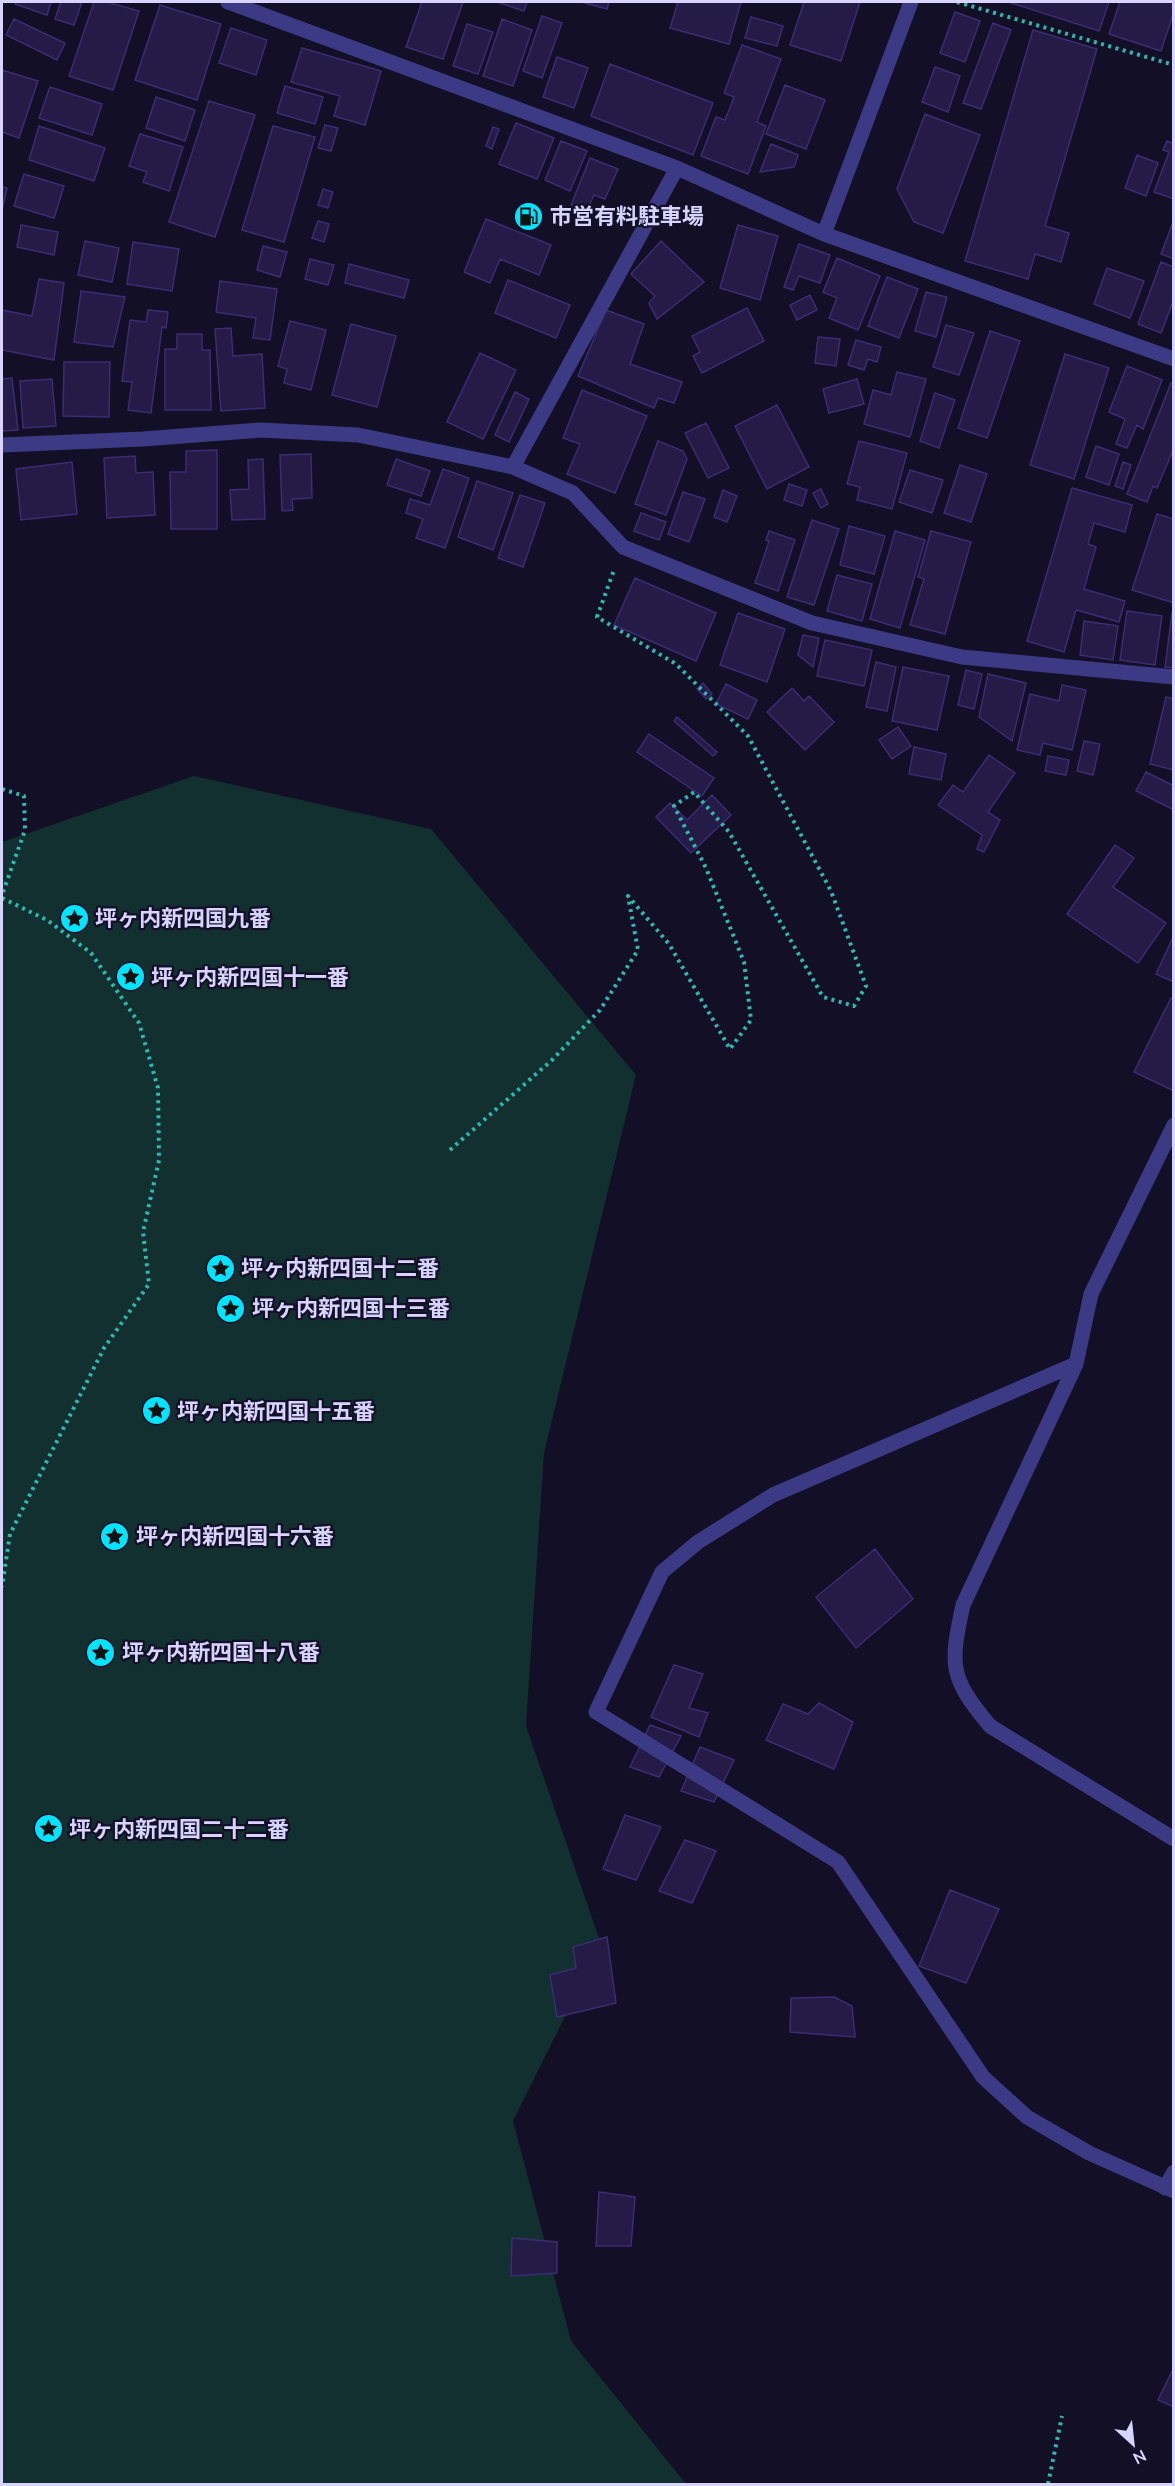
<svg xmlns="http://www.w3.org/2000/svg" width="1175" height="2486" font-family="Mulish,'Noto Sans JP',sans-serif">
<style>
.green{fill:#12302f}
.building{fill:#241b47;stroke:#3b2d73;stroke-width:1.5}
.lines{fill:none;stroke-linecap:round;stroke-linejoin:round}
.path{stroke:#2fb8b0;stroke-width:4;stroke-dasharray:3 4.5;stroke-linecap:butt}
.minor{stroke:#3d3a85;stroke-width:15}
.labels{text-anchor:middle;stroke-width:4.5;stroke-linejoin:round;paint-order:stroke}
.poi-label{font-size:22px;font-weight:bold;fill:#d9d4ff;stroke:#130f26;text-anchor:start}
</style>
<rect width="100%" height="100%" fill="#130f26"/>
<!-- green -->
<path class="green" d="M194,776L431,829L636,1075L544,1453L526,1726L601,1944L513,2121L571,2341L686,2484H2V842Z"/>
<!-- building -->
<path class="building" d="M16,2H51L47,15L15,4Z
M61,2H82L74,25L55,19Z
M94,2H107L139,11L113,90L69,76Z
M422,2H463L443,59L406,47Z
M497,2H527L524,11Z
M581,2H609L607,9Z
M678,2H741L729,44L670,28Z
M804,2H860L841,61L790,45Z
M1008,2H1109L1099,31Z
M1120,2H1174V12L1161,51L1109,34Z
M160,5L221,24L197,100L135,80Z
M955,12L980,21L965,62L940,53Z
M542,16L562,23L542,78L523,71Z
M751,17L783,26L777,46L745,38Z
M14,19L65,43L57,60L6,35Z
M502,19L532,30L513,86L483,76Z
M993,23L1011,30L981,109L963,103Z
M467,24L493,32L478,74L453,66Z
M231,28L267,40L256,75L219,63Z
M1033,30L1097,49L1045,226L1069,233L1061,262L1035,254L1028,279L965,261Z
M742,45L781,59L757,122L766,126L748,174L701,156L716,117L725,120L734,97L724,93Z
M302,48L381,71L365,125L334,116L340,96L291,82Z
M557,57L588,68L574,108L543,97Z
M610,64L713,103L693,155L591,116Z
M935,67L960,76L948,112L922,102Z
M2,70L38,81L19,138L2,132Z
M785,85L825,100L806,149L766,134Z
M285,86L323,97L315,124L277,113Z
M50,87L102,104L92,135L39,118Z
M156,97L195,110L185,141L146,128Z
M209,101L255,115L215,237L169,222Z
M925,114L980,135L943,233L914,222L897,189Z
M516,123L554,138L537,179L499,164Z
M325,125L338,128L331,151L318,148Z
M39,126L105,148L94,181L29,160Z
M273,126L315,137L284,242L242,230Z
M493,127L499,129L492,149L486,146Z
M140,134L183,147L169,191L143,182L147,172L129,166Z
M561,141L587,151L570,191L545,180Z
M1167,141L1174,144V199L1154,192L1169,152L1163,150Z
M771,144L798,155L794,167L760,172Z
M1137,155L1158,163L1146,196L1125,188Z
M590,158L618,169L605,199L594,195L587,211L571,205Z
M24,174L64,186L54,218L14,206Z
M2,187L7,188L2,210Z
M323,189L333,192L328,208L318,205Z
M486,219L551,245L539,275L500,259L490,283L464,272Z
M1174,219V259L1161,254Z
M318,221L329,224L324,242L312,238Z
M21,225L58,232L54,255L17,247Z
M738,225L778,236L760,300L720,288Z
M85,241L119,248L112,282L78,275Z
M661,241L704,282L657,319L649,303L655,296L631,274Z
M133,242L179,249L172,291L127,284Z
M799,244L830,255L820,283L799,276L793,290L784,287Z
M263,246L287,252L280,277L257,270Z
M837,258L880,276L858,330L829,318L837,298L823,292Z
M310,259L334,265L328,285L305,279Z
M1161,262L1174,267V299L1161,333L1138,324Z
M349,264L409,280L404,298L345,283Z
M1107,268L1144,281L1130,318L1094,304Z
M887,277L918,289L899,338L868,326Z
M39,279L64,283L54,360L2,350V310L32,316Z
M508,280L570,305L556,338L495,313Z
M220,281L277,289L270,340L253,338L256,318L216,312Z
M81,291L125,297L113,347L74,342Z
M926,292L947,297L936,337L915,331Z
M810,295L817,310L797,320L790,305Z
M747,308L764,341L702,373L693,356L700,352L692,336Z
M148,310L168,312L166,328L162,327L151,413L128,410L132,382L122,381L130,320L146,322Z
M606,310L644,324L630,364L682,382L674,403L658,398L654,408L578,376Z
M290,321L326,330L311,390L284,383L287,369L278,366Z
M351,324L396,336L377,407L332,395Z
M946,325L974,333L959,375L933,367Z
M231,328L233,356L262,354L265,408L221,411L215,329Z
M990,331L1020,341L987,438L958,428Z
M177,334H202V350H210L211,410H165V349H177Z
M818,337L840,339L836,366L815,363Z
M856,340L881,347L877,362L868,359L864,370L848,365Z
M480,353L516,370L483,439L447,422Z
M1065,354L1109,368L1074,479L1030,465Z
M64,362H110L109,417L63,416Z
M1127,366L1162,380L1143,429L1137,425L1127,448L1116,444L1125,419L1109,412Z
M897,372L926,379L910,437L864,424L873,390L891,395Z
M12,378L18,430L2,431V379Z
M52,379L56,426L23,428L20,381Z
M857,379L864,404L829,413L823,389Z
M1171,383L1174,384V448L1157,488L1153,486L1147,502L1127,494Z
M582,390L647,416L615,493L567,474L580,444L563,438Z
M515,392L529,399L509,442L495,435Z
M935,393L955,400L939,448L920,441Z
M777,405L809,467L767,489L735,426Z
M706,423L729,468L708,478L685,433Z
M658,441L683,451L687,459L666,515L635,504Z
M859,441L907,453L892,509L857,500L860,487L847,484Z
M1096,446L1119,454L1109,485L1086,477Z
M217,450V529H171L170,472H186V451Z
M311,454L312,498L292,499L293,510L282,511L280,455Z
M135,456L136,473L153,472L155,515L107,518L104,458Z
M263,459L265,519L232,520L230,490L249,489L248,460Z
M396,459L430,471L421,496L387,485Z
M72,462L77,514L21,520L16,469Z
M1123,462L1131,465L1123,489L1115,486Z
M960,465L987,474L971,522L944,513Z
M443,469L469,478L445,548L416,538L423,519L406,513L410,499L430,505Z
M910,470L943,480L932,513L899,502Z
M477,481L513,493L493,550L458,537Z
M789,484L807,490L802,506L784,500Z
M1072,488L1132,505L1125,532L1094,523L1088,544L1096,547L1084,589L1125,601L1119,622L1076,610L1064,652L1027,641Z
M821,489L828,504L821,508L813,493Z
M723,490L737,496L727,522L714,517Z
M683,492L705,499L689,542L668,534Z
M520,495L545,503L523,567L498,558Z
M641,513L666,522L659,540L634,531Z
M1157,514L1174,519V603L1132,590Z
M812,520L839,529L814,605L787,597Z
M849,526L885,536L874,574L840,565Z
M769,531L795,540L778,591L755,583L769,541L766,540Z
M895,531L925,540L900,628L870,619Z
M931,531L971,542L945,634L910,625L924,579L918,577Z
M837,575L872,584L862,621L827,611Z
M635,578L716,613L696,661L614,625Z
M1127,611L1162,616L1155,665L1120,660Z
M738,613L785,629L767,682L720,665Z
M1172,613L1174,614V668L1165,667Z
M1084,621L1118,626L1113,660L1080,655Z
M803,635L819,638L813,667L798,655Z
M825,640L872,650L864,686L817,676Z
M876,662L896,667L887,711L866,707Z
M903,667L949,676L937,730L892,721Z
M966,670L982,674L974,709L958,705Z
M988,674L1026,683L1012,741L979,717Z
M703,683L712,694L706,699L697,689Z
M726,684L757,700L748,719L716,704Z
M1062,685L1086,690L1072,750L1043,743L1040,755L1017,750L1030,694L1059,701Z
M792,688L804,701L809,696L834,722L805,750L767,712Z
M1166,697L1174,699V770L1150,764Z
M677,717L717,752L713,756L674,721Z
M898,727L911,746L892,759L879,740Z
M649,734L714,778L702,796L637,752Z
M1084,741L1100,744L1093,775L1077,771Z
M914,747L946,754L941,780L909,774Z
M989,755L1015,773L988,812L1000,820L984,852L977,849L982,835L938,805L953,785L963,792Z
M1048,756L1069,760L1066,775L1045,771Z
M1146,772L1174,786V810L1136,791Z
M712,795L731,815L691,853L656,817L670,803L687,820Z
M1115,845L1134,858L1113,887L1166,923L1138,963L1067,914Z
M1174,935V982L1156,974Z
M1171,998L1174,1000V1091L1134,1072Z
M875,1549L913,1599L856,1648L816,1597Z
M674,1665L703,1674L689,1708L708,1713L699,1737L651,1717Z
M819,1703L853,1722L834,1769L766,1740L783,1704L808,1714Z
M650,1725L681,1736L659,1777L630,1767Z
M700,1747L734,1760L714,1802L681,1791Z
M625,1815L661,1827L636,1880L603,1869Z
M685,1840L716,1851L692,1903L659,1891Z
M950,1890L999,1909L966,1983L919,1966Z
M607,1937L616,2003L557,2017L550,1975L576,1968L573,1947Z
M834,1997L852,2006L855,2037L790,2032L791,1998Z
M599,2192L635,2197L631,2246H596Z
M512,2238L557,2242V2273L511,2276Z
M1174,2367V2407L1158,2400Z"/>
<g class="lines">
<!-- path -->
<path class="path" d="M957,2L1174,65
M2,789L24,796L25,830L2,895
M2,898L47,920L91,953L139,1023L158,1088L159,1160L143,1232L149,1284L104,1348L10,1534L2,1587
M450,1150L552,1060L600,1010L638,950L628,896L669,944L730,1049L751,1020L744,962L706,868L674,806L694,792L729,832L823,997L854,1006L866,986L831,891L748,736L676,664L597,617L614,570
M1048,2484L1062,2416"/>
<!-- minor -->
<path class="minor" d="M228,2L677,168L824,234L1174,359
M824,234L911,2
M2,445L143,439L261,430L358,435L513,467L573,493L623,547L812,623L962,657L1174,677
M513,467L677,168
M1174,1125L1091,1294L1076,1364L963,1605C950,1665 949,1677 990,1726L1174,1839
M1076,1364L773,1495L698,1542L662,1572L596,1712L838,1862L983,2077L1027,2117L1089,2153L1174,2191
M1165,2188L1174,2172"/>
</g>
<!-- icons -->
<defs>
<symbol id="fuel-disc" viewBox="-11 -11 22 22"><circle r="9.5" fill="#00e5ff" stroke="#130f26"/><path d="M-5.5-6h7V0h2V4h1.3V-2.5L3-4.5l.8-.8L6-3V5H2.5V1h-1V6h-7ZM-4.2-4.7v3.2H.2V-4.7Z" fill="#111"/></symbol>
<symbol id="sight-disc" viewBox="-11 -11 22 22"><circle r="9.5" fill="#00e5ff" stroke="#130f26"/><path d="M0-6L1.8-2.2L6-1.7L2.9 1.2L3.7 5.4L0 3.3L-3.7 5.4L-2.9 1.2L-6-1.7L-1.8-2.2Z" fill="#111"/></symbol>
</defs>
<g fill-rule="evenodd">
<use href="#fuel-disc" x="512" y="200" width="33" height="33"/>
<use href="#sight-disc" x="58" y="902" width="33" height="33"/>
<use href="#sight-disc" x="114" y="960" width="33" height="33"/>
<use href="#sight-disc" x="204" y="1252" width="33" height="33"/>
<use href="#sight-disc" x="214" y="1292" width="33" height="33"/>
<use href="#sight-disc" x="140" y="1394" width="33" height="33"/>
<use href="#sight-disc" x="98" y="1520" width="33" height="33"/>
<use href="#sight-disc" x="84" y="1636" width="33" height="33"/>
<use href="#sight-disc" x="32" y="1812" width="33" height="33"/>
</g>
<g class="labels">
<!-- poi labels -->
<g class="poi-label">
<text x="550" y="224">市営有料駐車場</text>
<text x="95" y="926">坪ヶ内新四国九番</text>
<text x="151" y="985">坪ヶ内新四国十一番</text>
<text x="241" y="1276">坪ヶ内新四国十二番</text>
<text x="252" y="1316">坪ヶ内新四国十三番</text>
<text x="177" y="1419">坪ヶ内新四国十五番</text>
<text x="136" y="1544">坪ヶ内新四国十六番</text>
<text x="122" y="1660">坪ヶ内新四国十八番</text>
<text x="69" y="1837">坪ヶ内新四国二十二番</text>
</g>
</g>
<!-- border -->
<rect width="1175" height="2486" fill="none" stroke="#d9d4ff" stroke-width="6"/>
<!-- north arrow -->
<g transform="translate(1133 2444) rotate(153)" stroke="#130f26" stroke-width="4.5" paint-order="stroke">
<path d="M0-4.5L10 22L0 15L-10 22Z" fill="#d9d4ff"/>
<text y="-9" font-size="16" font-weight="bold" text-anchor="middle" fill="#d9d4ff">N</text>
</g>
</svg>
